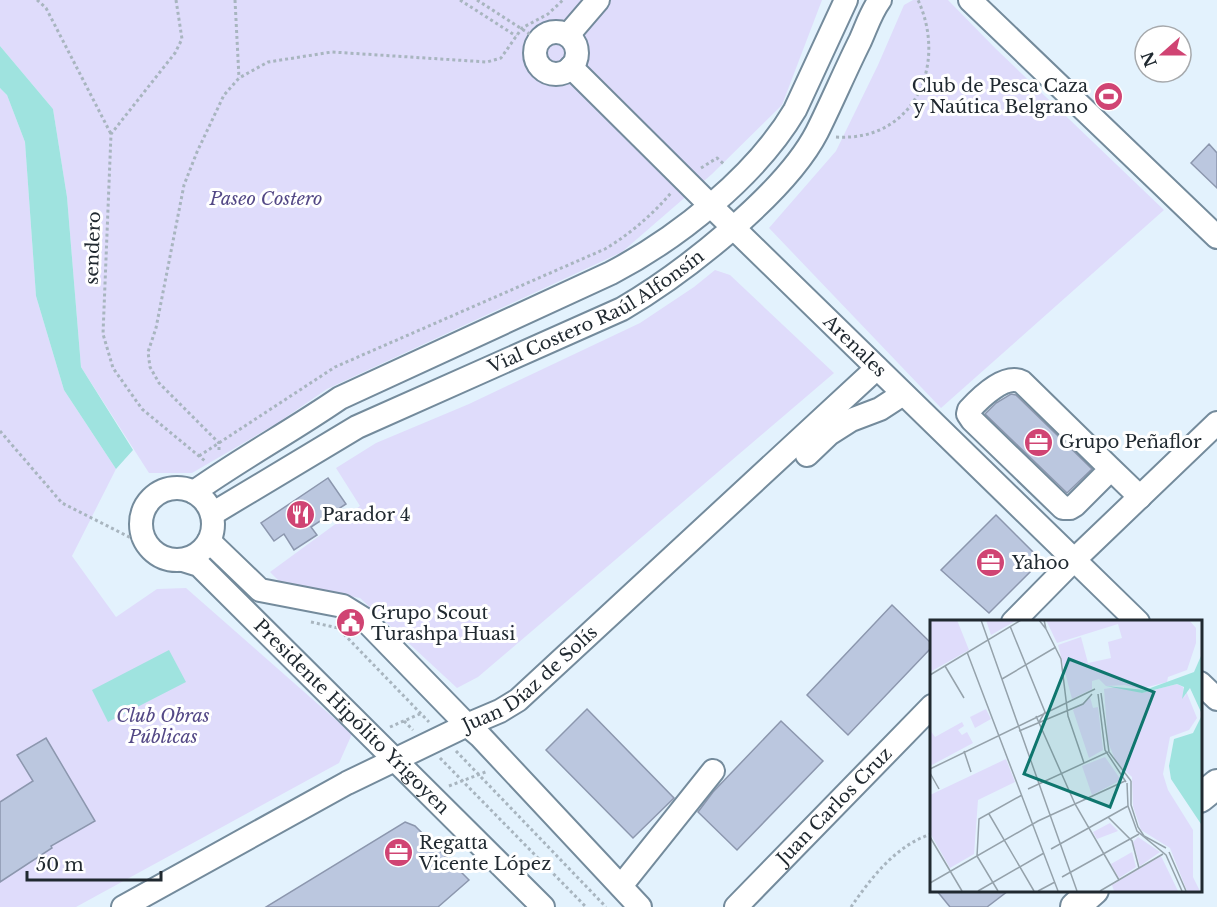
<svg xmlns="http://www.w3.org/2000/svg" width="1217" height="907" font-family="'Libre Baskerville',serif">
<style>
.green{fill:#dfdcfb}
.water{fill:#9fe3df}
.building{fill:#bbc7df;stroke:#8c97ae;stroke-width:1.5}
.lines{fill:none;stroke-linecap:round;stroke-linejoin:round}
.minor-casing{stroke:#748b9c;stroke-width:26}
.major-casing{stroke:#748b9c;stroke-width:32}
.path{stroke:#a8b5bf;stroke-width:3;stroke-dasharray:3 3;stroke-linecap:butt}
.minor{stroke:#fff;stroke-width:22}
.major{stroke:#fff;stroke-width:28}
.labels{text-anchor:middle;stroke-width:6;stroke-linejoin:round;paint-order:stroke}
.poi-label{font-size:18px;fill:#202930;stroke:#fff;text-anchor:start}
.park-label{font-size:18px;font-style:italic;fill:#544986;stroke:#fff}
.street-label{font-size:18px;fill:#202930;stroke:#fff}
.inset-road{fill:none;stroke:#95a2ab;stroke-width:1.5}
.view{fill:#0f766e;fill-opacity:0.15;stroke:#0f766e;stroke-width:3}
.inset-edge{fill:none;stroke:#202930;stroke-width:3}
</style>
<rect width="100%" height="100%" fill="#e3f2fd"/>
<!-- green -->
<path class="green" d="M0,0H822L782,105L712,174L622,252L327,389L276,424L192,473H149L81,367L67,197L53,109L0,46Z
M913,0H948L996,49L1164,210L941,408L769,228L836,151L878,65L904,5Z
M0,88L7,95L25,142L36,296L64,390L116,469L72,556L116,617L157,589L186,588L352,734L339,763L76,907H0Z
M715,270L730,275L834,373L478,677L457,688L360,598L283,585L270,572L360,506L336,468L376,443L469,404L640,323L694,287Z"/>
<!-- water -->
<path class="water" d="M0,46L53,109L67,197L81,367L133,450L116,469L64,390L36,296L25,142L7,95L0,88Z
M169,650L186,682L108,722L92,690Z"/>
<!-- building -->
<path class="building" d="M1209,144L1217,153V188L1191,163Z
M1011,394L1016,395L1092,469L1067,493L985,414L996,403Z
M328,478L346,504L311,527L317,535L294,550L284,534L274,541L261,523Z
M996,515L1037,556L1031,571L989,613L941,570Z
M892,605L932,644V647L848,735L807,695Z
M587,709L674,798L633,838L546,750Z
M781,721L823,761L737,850L698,812L713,792Z
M46,738L95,821L51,846L52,848L0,882V802L33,781L17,755Z
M405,822L415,826L469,880L438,907H266Z
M937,891H1008L987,907H950Z"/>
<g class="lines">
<defs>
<g id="minor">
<path d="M970,0L1217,237"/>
<circle cx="556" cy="53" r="21"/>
<path d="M568,35L598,0"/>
<path id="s1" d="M571,67L710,205L1138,622"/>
<path d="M807,455L829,434L851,420L880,409L903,394"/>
<path d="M1111,469L1075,505L1070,508H1063L972,420L968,414L969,410C980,398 1005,373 1022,382L1111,469L1140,497"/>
<circle cx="177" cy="524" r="36"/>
<path d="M194,492C242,458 292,431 340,398L611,273C678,238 756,176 795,110L846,0"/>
<path id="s2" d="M212,514L357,427L622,309C682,274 785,194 817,132C832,102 845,71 860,41C866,28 871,12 880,0"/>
<path d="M209,541L260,590L343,606L364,619L467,725L480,736L640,907"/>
<path id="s3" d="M183,560L199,565L543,907"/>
<path d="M1013,622L1074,560L1217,423"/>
<path d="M1200,683L1217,699"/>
<path d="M621,886L713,771"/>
<path id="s4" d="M123,907L347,783L467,725L500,711L518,700L877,368"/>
<path id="s5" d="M736,907L932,706"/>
</g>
<path id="major" d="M1200,798L1217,784
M1075,907L1094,890"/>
</defs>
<!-- minor casing -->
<use href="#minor" class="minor-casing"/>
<!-- major casing -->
<use href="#major" class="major-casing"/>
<!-- path -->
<path class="path" d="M37,0L46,8L111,134
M176,0L182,39L175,53L111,134L103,334L113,368L142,409L205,461
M235,0L239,78
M460,0L516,36
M477,0L539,40
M836,137C914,142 948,65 918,0
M701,168L717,158L725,165
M0,431L62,503L149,547
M219,450V443L159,383L150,367L148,352L156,328L184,185L197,152L224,95L239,78L268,62L332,52L487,62L501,58L522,28L548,14L563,0
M199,456L335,367L605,249C630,234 652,215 671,193
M311,622L338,628L429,722
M404,721L413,730
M390,727L422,713
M456,751L606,907
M440,758L586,907
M449,786L488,771
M851,907C871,878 897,844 932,834"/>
<!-- minor -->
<use href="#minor" class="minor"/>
<!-- major -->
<use href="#major" class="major"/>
</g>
<!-- icons -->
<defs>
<symbol id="stadium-disc" viewBox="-11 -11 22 22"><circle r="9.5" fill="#d04473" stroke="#fff"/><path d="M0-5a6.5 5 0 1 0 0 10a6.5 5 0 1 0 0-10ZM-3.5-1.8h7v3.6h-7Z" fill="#fff"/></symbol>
<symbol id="office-disc" viewBox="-11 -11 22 22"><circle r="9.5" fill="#d04473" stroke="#fff"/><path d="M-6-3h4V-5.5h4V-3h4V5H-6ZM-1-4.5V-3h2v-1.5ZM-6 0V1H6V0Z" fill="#fff"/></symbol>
<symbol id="restaurant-disc" viewBox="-11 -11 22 22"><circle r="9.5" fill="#d04473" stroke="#fff"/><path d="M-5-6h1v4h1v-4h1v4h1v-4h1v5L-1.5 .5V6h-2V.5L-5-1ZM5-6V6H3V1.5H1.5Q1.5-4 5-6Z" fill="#fff"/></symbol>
<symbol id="civic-disc" viewBox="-11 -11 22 22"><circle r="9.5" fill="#d04473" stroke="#fff"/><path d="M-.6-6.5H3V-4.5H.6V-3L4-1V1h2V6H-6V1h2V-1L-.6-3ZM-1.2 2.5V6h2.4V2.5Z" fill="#fff"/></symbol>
</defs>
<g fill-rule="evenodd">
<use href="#stadium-disc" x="1092" y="80" width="33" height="33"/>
<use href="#office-disc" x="1022" y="426" width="33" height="33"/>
<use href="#restaurant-disc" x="284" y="498" width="33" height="33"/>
<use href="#office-disc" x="974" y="546" width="33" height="33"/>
<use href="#civic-disc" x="334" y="606" width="33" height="33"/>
<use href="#office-disc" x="382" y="836" width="33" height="33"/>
</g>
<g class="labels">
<!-- poi labels -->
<g class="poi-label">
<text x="1088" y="92" text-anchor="end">Club de Pesca Caza<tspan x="1088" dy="21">y Naútica Belgrano</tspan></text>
<text x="1059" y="448">Grupo Peñaflor</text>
<text x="322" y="521">Parador 4</text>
<text x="1012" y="569">Yahoo</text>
<text x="371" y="619">Grupo Scout<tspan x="371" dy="21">Turashpa Huasi</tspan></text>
<text x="419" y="849">Regatta<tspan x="419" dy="21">Vicente López</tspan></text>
</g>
<!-- park labels -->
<g class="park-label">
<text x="266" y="205">Paseo Costero</text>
<text x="163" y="722">Club Obras<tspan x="163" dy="21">Públicas</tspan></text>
</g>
<!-- street labels -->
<g class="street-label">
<text transform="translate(93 248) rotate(-88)" y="6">sendero</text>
<text dy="6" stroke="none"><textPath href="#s2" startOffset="435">Vial Costero Raúl Alfonsín</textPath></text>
<text dy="6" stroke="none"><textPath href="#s1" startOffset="398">Arenales</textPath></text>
<text dy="6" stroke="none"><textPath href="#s4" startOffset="468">Juan Díaz de Solís</textPath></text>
<text dy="6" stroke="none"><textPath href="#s3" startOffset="232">Presidente Hipólito Yrigoyen</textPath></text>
<text dy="6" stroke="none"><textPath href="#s5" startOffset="141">Juan Carlos Cruz</textPath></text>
</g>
</g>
<!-- overview -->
<g transform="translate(930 620)">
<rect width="272" height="272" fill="#e3f2fd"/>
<path d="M0,0H27L39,30L0,52ZM56,0H87L61,15ZM116,0H259L266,8V23L257,50L238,57L237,62L210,69L195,65L176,66L169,59L162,61V69L142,79L128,25L151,17L158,43L181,38L178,22L192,18L188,4L127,23ZM247,64L253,67L255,78L256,71L267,98L259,110L240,117L233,154L238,170L263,210V257L270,271H257L240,228L211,210L203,186L202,157L186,142L178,122L174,69L187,67L212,73ZM160,77L163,88L168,87L173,130L159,138L143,90ZM56,89L61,99L45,108L40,97ZM32,102L34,106L28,110L32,115L37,112L43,123L0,146V110L5,117ZM175,137L191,160L162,175L152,146ZM76,139L85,162L48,180L44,234L20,248L0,213V175ZM180,203L188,211L167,219L163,212ZM208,217L230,232L210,246L203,222ZM202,232L206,247L189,258L181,244ZM231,236L248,271H184L182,265Z" fill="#dfdcfb"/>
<path d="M271,36V92L260,68L252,79L254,67L247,64L212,73L176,66L215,70L264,52ZM271,97L272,204H271L241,159L239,146L244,119L263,113Z" fill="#9fe3df"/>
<path class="inset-road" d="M51,0L147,271M109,0L116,9L114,0M80,6L115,92L109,102M116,9L131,39L138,96L154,143M37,32L128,271M15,46L34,78M0,55L91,0M72,59L126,27M171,73L179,132L201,161M168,74L175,130L196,162M106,96L145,184L189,260M89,111L153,84L162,74M34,131L41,152M0,149L165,69M0,153L9,169M201,161V185L208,207L214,216L236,228M197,163L198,186L207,211L236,235L252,271M98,169L178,132M59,194L104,271M178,197L202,221L209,248M0,217L32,271M121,229L198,186M239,232L256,271M132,257L209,214M0,263L108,201L195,161M48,271L114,233M68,271L47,236L49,199L92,175M108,271L125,262M170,271L233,234"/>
<path class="view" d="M139,39L224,72L180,187L94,154Z"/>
<rect width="272" height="272" class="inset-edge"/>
</g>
<!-- north arrow -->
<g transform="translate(1163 54) rotate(249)"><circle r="28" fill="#ffffff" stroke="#a6a9ac" stroke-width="1.5"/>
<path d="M0-4.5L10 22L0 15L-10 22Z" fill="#d04473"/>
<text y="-9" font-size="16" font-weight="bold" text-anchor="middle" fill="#202930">N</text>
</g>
<!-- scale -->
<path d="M27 871v9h134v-9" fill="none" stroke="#202930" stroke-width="3"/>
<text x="36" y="871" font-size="18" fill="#202930" stroke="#ffffff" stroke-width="4.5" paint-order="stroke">50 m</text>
</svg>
